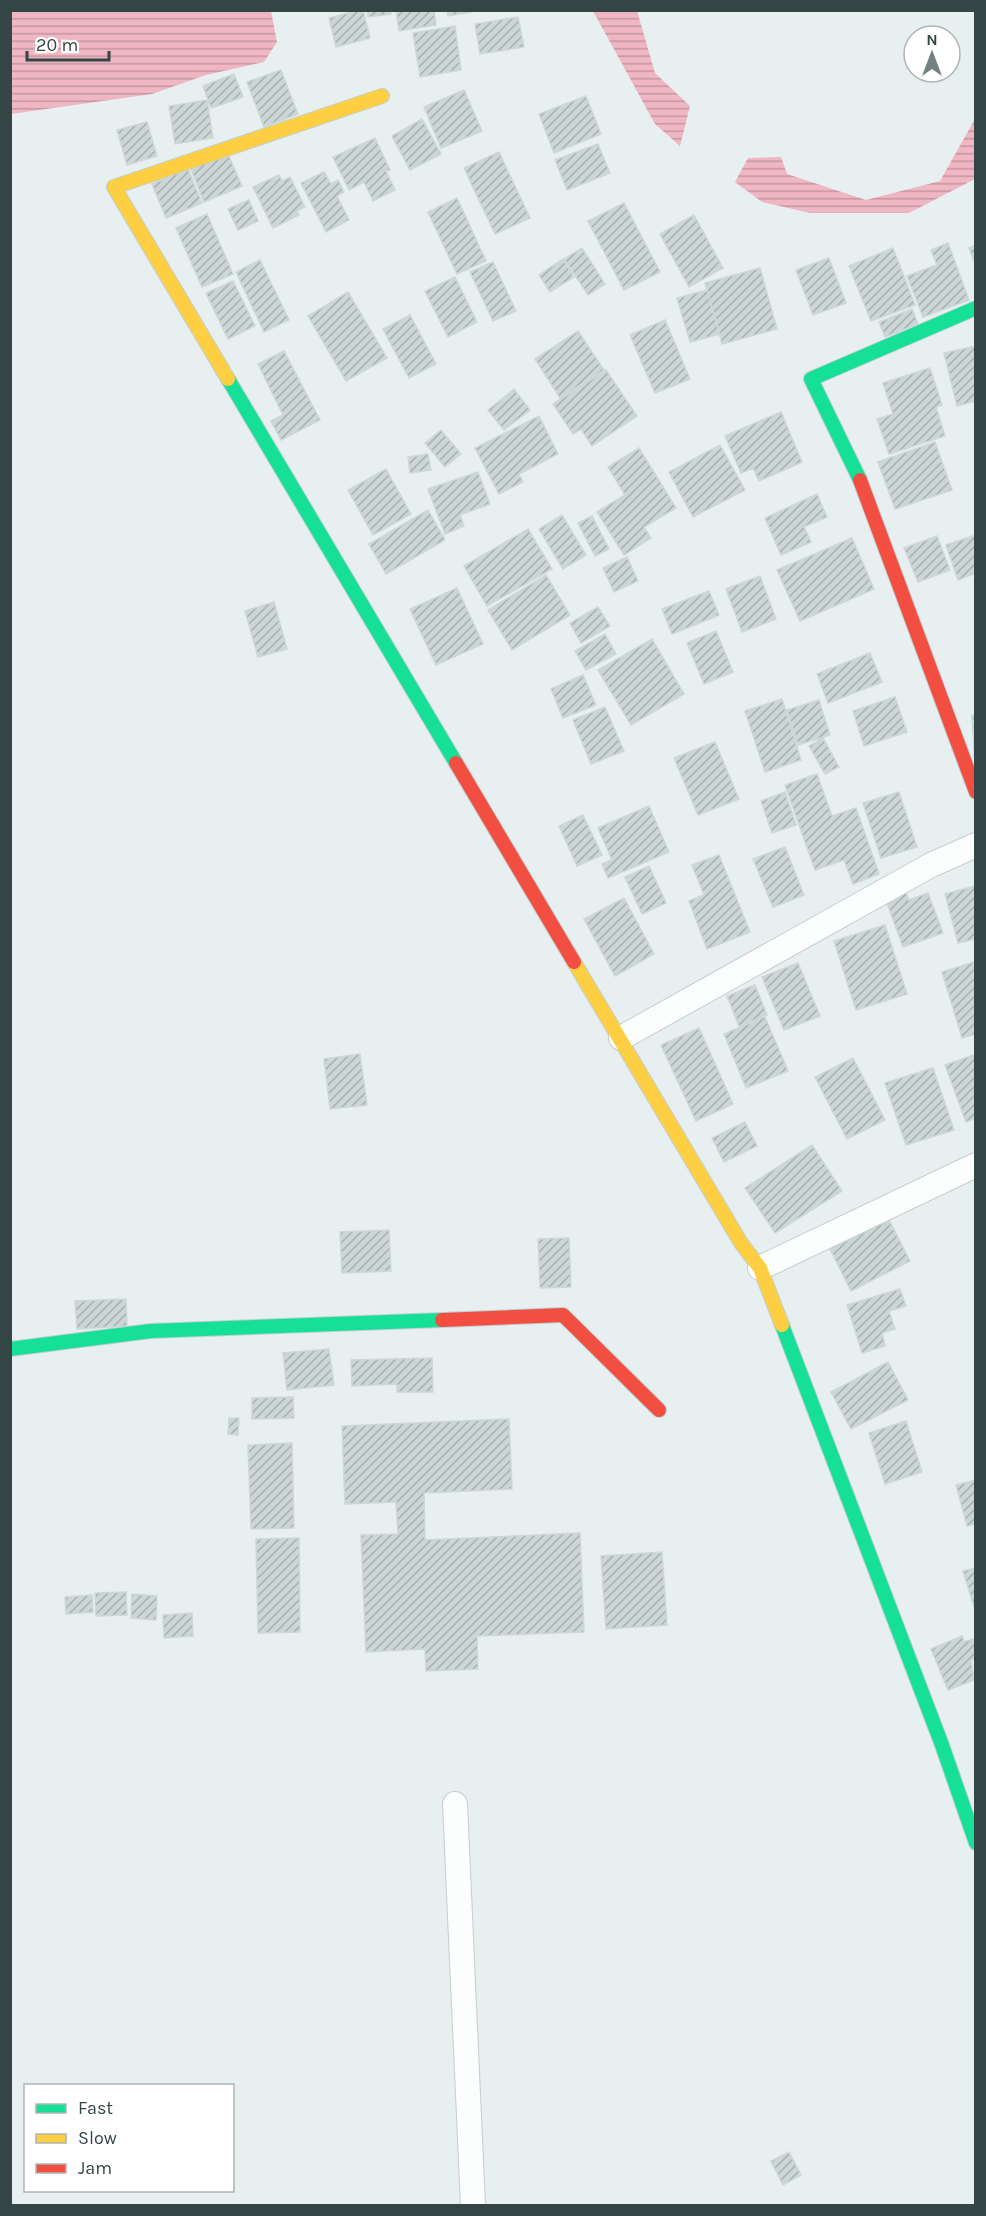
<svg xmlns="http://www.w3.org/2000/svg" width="986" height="2216" font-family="Karla,sans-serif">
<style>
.water{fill:url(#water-rules)}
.building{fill:url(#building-hatch);stroke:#ced7d8;stroke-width:1.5}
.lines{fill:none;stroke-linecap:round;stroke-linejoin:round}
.street-casing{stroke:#c5cdcd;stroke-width:26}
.fast-casing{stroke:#c0cfd0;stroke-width:16}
.slow-casing{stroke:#c0cfd0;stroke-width:16}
.jam-casing{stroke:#c0cfd0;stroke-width:16}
.street{stroke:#fcfdfd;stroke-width:24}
.fast{stroke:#16e098;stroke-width:14}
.slow{stroke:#ffcf43;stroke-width:14}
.jam{stroke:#f24e42;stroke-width:14}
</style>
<defs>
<pattern id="water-rules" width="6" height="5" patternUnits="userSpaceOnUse" patternTransform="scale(1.5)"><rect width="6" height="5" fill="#f0b6c3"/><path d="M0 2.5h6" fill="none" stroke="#c396a0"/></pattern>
<pattern id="building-hatch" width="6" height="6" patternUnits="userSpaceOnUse" patternTransform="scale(1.5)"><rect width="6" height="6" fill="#cdd6d6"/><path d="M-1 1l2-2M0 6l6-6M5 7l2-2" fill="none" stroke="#a7afaf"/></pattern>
</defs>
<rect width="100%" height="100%" fill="#e8eff0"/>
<!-- water -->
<path class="water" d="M10,11H271L277,42L264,62L206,75L152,94L11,114Z
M593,11H637L655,73L690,106L680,146L655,124Z
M975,119V179L909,213H810L762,202L735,182L748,158L781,157L787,174L866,200L940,181Z"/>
<!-- building -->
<path class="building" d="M359,10H363L370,38L336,47L329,18Z
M367,10H390L391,14L368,17Z
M396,10H434L436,25L399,31Z
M447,10H482L448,16Z
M518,17L524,47L480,54L475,24Z
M455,26L461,70L420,77L413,33Z
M281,70L298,114L264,127L247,82Z
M234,74L243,97L211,108L203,86Z
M464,90L482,131L441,148L424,107Z
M586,96L601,134L554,153L539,114Z
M207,100L213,138L175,144L169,106Z
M422,119L441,154L410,170L392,136Z
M147,122L157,156L127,165L117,130Z
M375,138L390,170L386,171L395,190L373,201L364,182L349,190L333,157Z
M598,144L610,173L567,190L555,160Z
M499,152L530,218L495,234L464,168Z
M228,154L242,186L204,202L191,169Z
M188,169L202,203L166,218L152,184Z
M324,172L331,184L338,180L344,192L337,196L349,220L326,232L301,183Z
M279,175L282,181L290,177L305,207L297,211L299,215L273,228L253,187Z
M457,198L486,261L457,274L428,212Z
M249,200L258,221L238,230L228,209Z
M624,203L660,272L624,290L588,221Z
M207,214L233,274L202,287L176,228Z
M694,215L723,268L689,287L660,234Z
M948,243L969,300L923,317L907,276L937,265L931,250Z
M976,245V267L969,248Z
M582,248L605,284L588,295L564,259Z
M893,248L915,305L871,321L849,266Z
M829,258L846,303L813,315L796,270Z
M563,259L574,277L550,292L539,275Z
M260,260L289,320L264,332L236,272Z
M493,262L516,311L493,321L470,272Z
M760,268L777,329L722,344L705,283Z
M455,277L477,322L448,337L425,291Z
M233,281L255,326L228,339L206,293Z
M707,290L720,334L690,342L677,298Z
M348,292L387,358L346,381L308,316Z
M912,309L918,324L885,337L879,322Z
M410,315L436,364L409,378L383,329Z
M665,320L690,379L655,393L630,335Z
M578,331L604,370L560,398L535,359Z
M976,346V401L957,406L944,353Z
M284,351L320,420L281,440L271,421L283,415L258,364Z
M930,368L942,405L936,407L945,436L889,454L877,419L893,414L883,383Z
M606,370L637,416L592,446L581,429L573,434L553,404Z
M514,389L530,410L504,430L488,410Z
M781,412L802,462L759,481L753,468L741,473L725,436Z
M539,416L558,454L519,474L523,482L499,494L475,448Z
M441,430L461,454L445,467L425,443Z
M935,442L952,490L895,509L878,462Z
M720,445L745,490L693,517L669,472Z
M639,448L676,508L644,527L651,538L624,555L597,512L625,495L608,467Z
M428,454L431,470L410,473L408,457Z
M386,469L411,514L373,535L348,490Z
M478,472L490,504L460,515L464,526L445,534L428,489Z
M817,494L827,517L804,527L811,542L781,555L765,518Z
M428,510L445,540L386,574L369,544Z
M562,515L586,555L563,569L539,529Z
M592,516L609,549L595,556L578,523Z
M528,529L552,569L487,606L464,566Z
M976,535V573L958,580L946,545Z
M937,536L950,570L918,582L904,548Z
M852,538L874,589L800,621L777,570Z
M627,557L638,581L614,592L603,568Z
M546,575L570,615L512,650L488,610Z
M760,576L776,619L742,632L726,589Z
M457,588L483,644L436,665L410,609Z
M709,591L719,615L672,634L662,609Z
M274,602L287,649L258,657L245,611Z
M598,607L610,626L581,643L570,623Z
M716,631L733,672L704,684L687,643Z
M605,634L616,654L586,670L575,651Z
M652,639L684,694L631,725L598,670Z
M870,653L882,682L828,703L817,674Z
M583,675L596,705L563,718L551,689Z
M895,697L907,732L864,746L853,711Z
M782,699L801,760L765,772L745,711Z
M819,700L830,735L798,745L787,710Z
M605,707L624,751L591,764L573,720Z
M972,715H976V767H975Z
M823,738L839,767L825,774L809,746Z
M715,742L739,799L698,815L674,758Z
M817,774L832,816L856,808L879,874L853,884L844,860L815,870L785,785Z
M785,792L796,825L772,833L761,801Z
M899,792L917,847L881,858L863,803Z
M649,806L669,852L608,878L602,864L612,860L598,828Z
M583,815L602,855L577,866L559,826Z
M785,847L804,895L773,907L753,859Z
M719,855L750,932L707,949L689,901L704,895L692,865Z
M649,866L666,903L642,914L625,877Z
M975,886L976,939L958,943L945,894Z
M904,888L909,900L928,893L943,933L903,947L884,895Z
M624,898L654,954L615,976L584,919Z
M885,925L907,994L856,1010L834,941Z
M974,962L976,1034L962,1038L942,972Z
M798,963L820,1016L784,1030L762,977Z
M755,985L767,1015L739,1026L727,996Z
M765,1017L788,1071L746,1088L724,1034Z
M699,1028L733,1104L696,1121L661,1045Z
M360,1054L367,1105L330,1109L324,1059Z
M976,1054V1118L966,1122L945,1065Z
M853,1058L885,1120L847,1139L815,1077Z
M933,1068L954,1130L906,1145L885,1083Z
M745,1122L757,1146L724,1162L712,1138Z
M812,1145L842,1191L775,1233L745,1188Z
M889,1220L910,1261L851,1291L830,1249Z
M389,1230L391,1271L342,1273L340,1232Z
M569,1238L571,1287L540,1288L538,1239Z
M900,1289L906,1306L889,1311L895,1329L882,1333L885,1346L862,1353L847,1305Z
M126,1299L127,1326L77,1329L75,1301Z
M329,1349L334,1385L287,1390L283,1353Z
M432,1358L433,1392H397V1384L352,1386L351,1360Z
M888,1362L908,1400L851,1429L831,1392Z
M293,1397L294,1418L252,1419V1398Z
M229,1418H239L238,1435L228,1434Z
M509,1419L512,1489L424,1493L425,1540L580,1533L584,1632L477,1636L478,1669L426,1671L425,1649L366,1652L361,1535L398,1534L396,1502L345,1504L342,1426Z
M906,1421L922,1472L885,1484L869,1433Z
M292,1443L294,1528L251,1529L248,1445Z
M976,1480V1524L967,1526L956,1485Z
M299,1538L300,1632L258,1633L256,1539Z
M662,1552L667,1625L606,1629L601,1556Z
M976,1568V1606L974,1607L963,1571Z
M126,1592L127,1615L96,1616L95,1593Z
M132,1594L157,1596L156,1620L131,1618Z
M92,1595L93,1612L66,1614L65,1597Z
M192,1613L193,1636L164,1638L163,1615Z
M962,1636L964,1642L976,1638V1658L971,1660L974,1680L948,1690L931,1649Z
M789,2152L801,2175L783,2185L771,2161Z"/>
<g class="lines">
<defs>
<path id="street" d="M621,1038L931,865L976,845
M760,1268L976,1165
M455,1804L473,2206"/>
<path id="fast" d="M228,379L456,763
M860,480L811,379L976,308
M782,1325L942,1745L976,1843
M10,1349L151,1331L442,1320"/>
<path id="slow" d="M228,379L114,187L382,96
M574,962L741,1243L760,1268L782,1325"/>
<path id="jam" d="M860,480L976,792
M456,763L574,962
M442,1320L563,1315L659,1410"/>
</defs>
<!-- street casing -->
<use href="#street" class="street-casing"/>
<!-- fast casing -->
<use href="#fast" class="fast-casing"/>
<!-- slow casing -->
<use href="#slow" class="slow-casing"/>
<!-- jam casing -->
<use href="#jam" class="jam-casing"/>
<!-- street -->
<use href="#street" class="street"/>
<!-- fast -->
<use href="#fast" class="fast"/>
<!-- slow -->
<use href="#slow" class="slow"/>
<!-- jam -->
<use href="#jam" class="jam"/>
</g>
<!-- border -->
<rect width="986" height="2216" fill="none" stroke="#344545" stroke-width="24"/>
<!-- legend -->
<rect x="24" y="2084" width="210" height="108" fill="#ffffff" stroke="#aeb5b5" stroke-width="1.5"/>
<rect x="36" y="2104" width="30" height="9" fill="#16e098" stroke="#aeb5b5" stroke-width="1.5"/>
<text x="78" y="2114" font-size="18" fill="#344545">Fast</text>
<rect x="36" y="2134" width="30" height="9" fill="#ffcf43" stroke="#aeb5b5" stroke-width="1.5"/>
<text x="78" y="2144" font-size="18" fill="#344545">Slow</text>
<rect x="36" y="2164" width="30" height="9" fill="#f24e42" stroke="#aeb5b5" stroke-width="1.5"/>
<text x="78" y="2174" font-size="18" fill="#344545">Jam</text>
<!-- north arrow -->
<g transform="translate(932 54)"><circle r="28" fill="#ffffff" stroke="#aeb5b5" stroke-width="1.5"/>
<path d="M0-4.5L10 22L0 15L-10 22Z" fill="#738081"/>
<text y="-9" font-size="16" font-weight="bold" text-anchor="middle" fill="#344545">N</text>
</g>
<!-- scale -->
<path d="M27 51v9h82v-9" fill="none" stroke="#344545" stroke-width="3"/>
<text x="36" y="51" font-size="18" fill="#344545" stroke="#ffffff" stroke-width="4.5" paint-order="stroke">20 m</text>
</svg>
